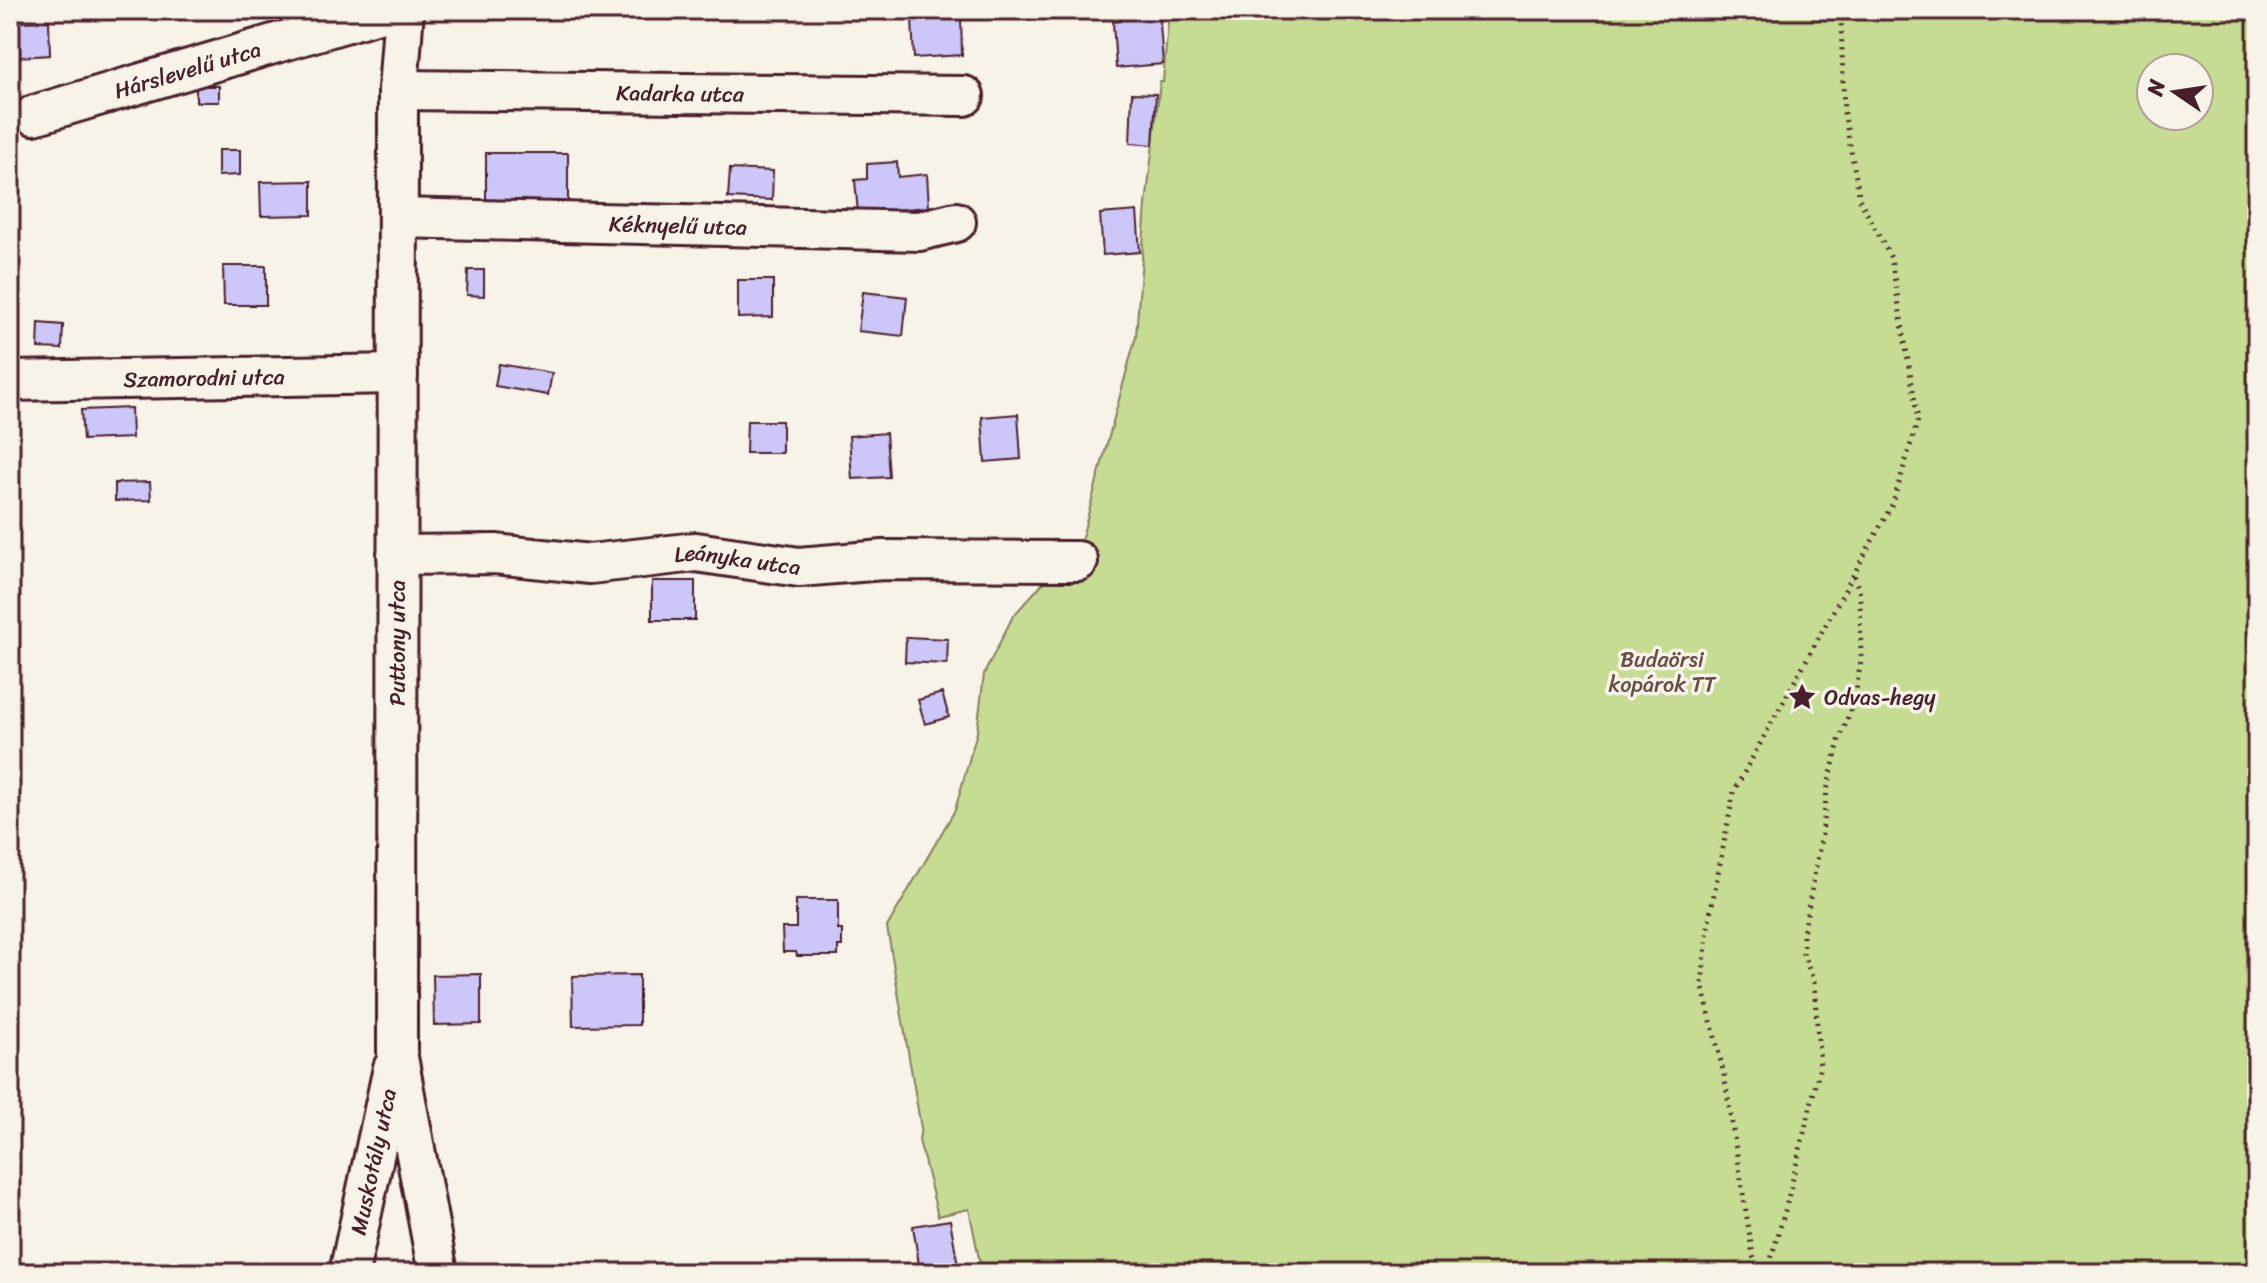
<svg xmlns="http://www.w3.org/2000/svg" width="2267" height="1283" font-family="Sriracha,sans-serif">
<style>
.green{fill:#c5dc92;stroke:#887e5e;stroke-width:2;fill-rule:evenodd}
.building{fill:#cdc7f9;stroke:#4a1f2b;stroke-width:2}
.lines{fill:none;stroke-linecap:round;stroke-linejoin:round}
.minor-casing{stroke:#4a1f2b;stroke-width:44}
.path{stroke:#4a1f2b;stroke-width:5;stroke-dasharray:2 6;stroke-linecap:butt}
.minor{stroke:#f7f3e8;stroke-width:38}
.labels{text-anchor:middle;stroke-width:7;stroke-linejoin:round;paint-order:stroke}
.street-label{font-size:22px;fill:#4a1f2b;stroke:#f7f3e8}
.park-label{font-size:22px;fill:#694e45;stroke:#f7f3e8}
.poi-label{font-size:22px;fill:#4a1f2b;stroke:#f7f3e8;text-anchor:start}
</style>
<rect width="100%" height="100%" fill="#f7f3e8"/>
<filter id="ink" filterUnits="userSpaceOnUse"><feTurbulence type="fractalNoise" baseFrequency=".0125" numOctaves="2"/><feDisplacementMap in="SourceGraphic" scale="16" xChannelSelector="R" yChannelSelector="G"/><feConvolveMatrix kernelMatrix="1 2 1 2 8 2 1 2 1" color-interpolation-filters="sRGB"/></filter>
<g filter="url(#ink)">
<!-- green -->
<path class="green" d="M1169,10H2257V1273H982L969,1209L938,1216L919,1140L921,1128L887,927L955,810L977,732L984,674L1013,616L1081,541L1136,336L1146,205L1160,82H1163ZM2151,68H2199V116H2151Z"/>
<!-- building -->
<path class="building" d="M254,10H312V14L254,16Z
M1120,10H1159L1163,64L1116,68L1113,22L1121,21Z
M961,17L962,55L914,58L912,19Z
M49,21L50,55L20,57L19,22Z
M196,86H219V102H196Z
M1132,93L1156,94L1153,145L1130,143Z
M218,150H240V175L218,176Z
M486,153H568V203H486Z
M897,162L898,177L927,174L929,207L858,213L855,180L867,179V164Z
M730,169L773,171L772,200L728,198Z
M312,181V215L261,216L260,182Z
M1137,211L1140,252L1103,255L1100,214Z
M223,266H266V305H224Z
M468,270H484V296L467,295Z
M738,280H773V317L738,318Z
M863,292L907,297L903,336L858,331Z
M39,323L63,325L62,349L38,348Z
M499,364L552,373L548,395L495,386Z
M131,408L132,438L83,440L81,410Z
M1018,414L1021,459L985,462L982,417Z
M747,421H782V453H746Z
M886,433L889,477L852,479L849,436Z
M150,482L151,500L115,501V483Z
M652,581H695V620H652Z
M906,637L948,639L947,664L905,662Z
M942,693L949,717L925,724L918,700Z
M796,900H838V930H842V946H838V956H797L796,952H783L782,928H796Z
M481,974V1024L434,1025L433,975Z
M639,975V1025L573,1026L572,976Z
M950,1220L958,1265L920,1271L913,1226Z"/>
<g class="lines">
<defs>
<g id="minor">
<path d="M404,10L398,90L397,1052L438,1273"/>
<path id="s1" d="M398,90L964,96"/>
<path id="s2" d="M34,115L388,10"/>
<path id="s3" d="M398,218L919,231L956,222"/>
<path id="s4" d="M10,381L398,374"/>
<path id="s5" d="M397,555L495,554L590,564L696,552L799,567L883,560L1078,561"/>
<path id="s6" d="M349,1273L393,1068"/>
</g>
</defs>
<!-- minor casing -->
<use href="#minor" class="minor-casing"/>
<!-- path -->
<path class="path" d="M1760,1273L1753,1256L1724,1074L1702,984L1708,925L1734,791L1893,503L1918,420L1891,258L1860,200L1844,112L1841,19L1831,10
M1767,1273L1785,1211L1820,1067L1814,982L1803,954V935L1822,834L1827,790L1839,741L1854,701L1861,661L1860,594L1854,575"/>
<!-- minor -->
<use href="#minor" class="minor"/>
</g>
</g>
<!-- icons -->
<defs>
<symbol id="sight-bare" viewBox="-9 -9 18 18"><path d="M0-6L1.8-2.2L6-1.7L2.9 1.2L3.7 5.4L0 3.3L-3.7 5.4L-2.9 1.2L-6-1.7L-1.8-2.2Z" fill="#4a1f2b" stroke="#f7f3e8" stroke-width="2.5" paint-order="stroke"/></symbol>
</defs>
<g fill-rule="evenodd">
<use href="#sight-bare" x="1782" y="677" width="40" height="40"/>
</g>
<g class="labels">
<!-- street labels -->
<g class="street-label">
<text dy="8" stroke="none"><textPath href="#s2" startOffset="160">Hárslevelű utca</textPath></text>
<text dy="8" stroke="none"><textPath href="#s1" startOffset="282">Kadarka utca</textPath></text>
<text dy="8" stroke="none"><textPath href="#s3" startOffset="280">Kéknyelű utca</textPath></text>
<text dy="8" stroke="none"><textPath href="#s4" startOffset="194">Szamorodni utca</textPath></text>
<text dy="8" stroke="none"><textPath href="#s5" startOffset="342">Leányka utca</textPath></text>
<text transform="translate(397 643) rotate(-90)" y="8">Puttony utca</text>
<text dy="8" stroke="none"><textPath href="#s6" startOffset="114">Muskotály utca</textPath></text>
</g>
<!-- park labels -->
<g class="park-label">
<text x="1662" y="667">Budaörsi<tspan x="1662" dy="25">kopárok TT</tspan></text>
</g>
<!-- poi labels -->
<g class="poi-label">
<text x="1824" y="705">Odvas-hegy</text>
</g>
</g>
<!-- margin -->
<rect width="2267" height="1283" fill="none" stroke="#f7f3e8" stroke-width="40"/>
<rect x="20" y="20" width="2227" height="1243" fill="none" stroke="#4a1f2b" stroke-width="3" filter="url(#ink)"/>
<!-- north arrow -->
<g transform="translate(2175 92) rotate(283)"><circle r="38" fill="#f7f3e8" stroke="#b29e9c" stroke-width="2"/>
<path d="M0-6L14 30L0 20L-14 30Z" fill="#4a1f2b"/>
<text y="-12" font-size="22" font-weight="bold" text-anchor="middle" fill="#4a1f2b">N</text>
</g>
</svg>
